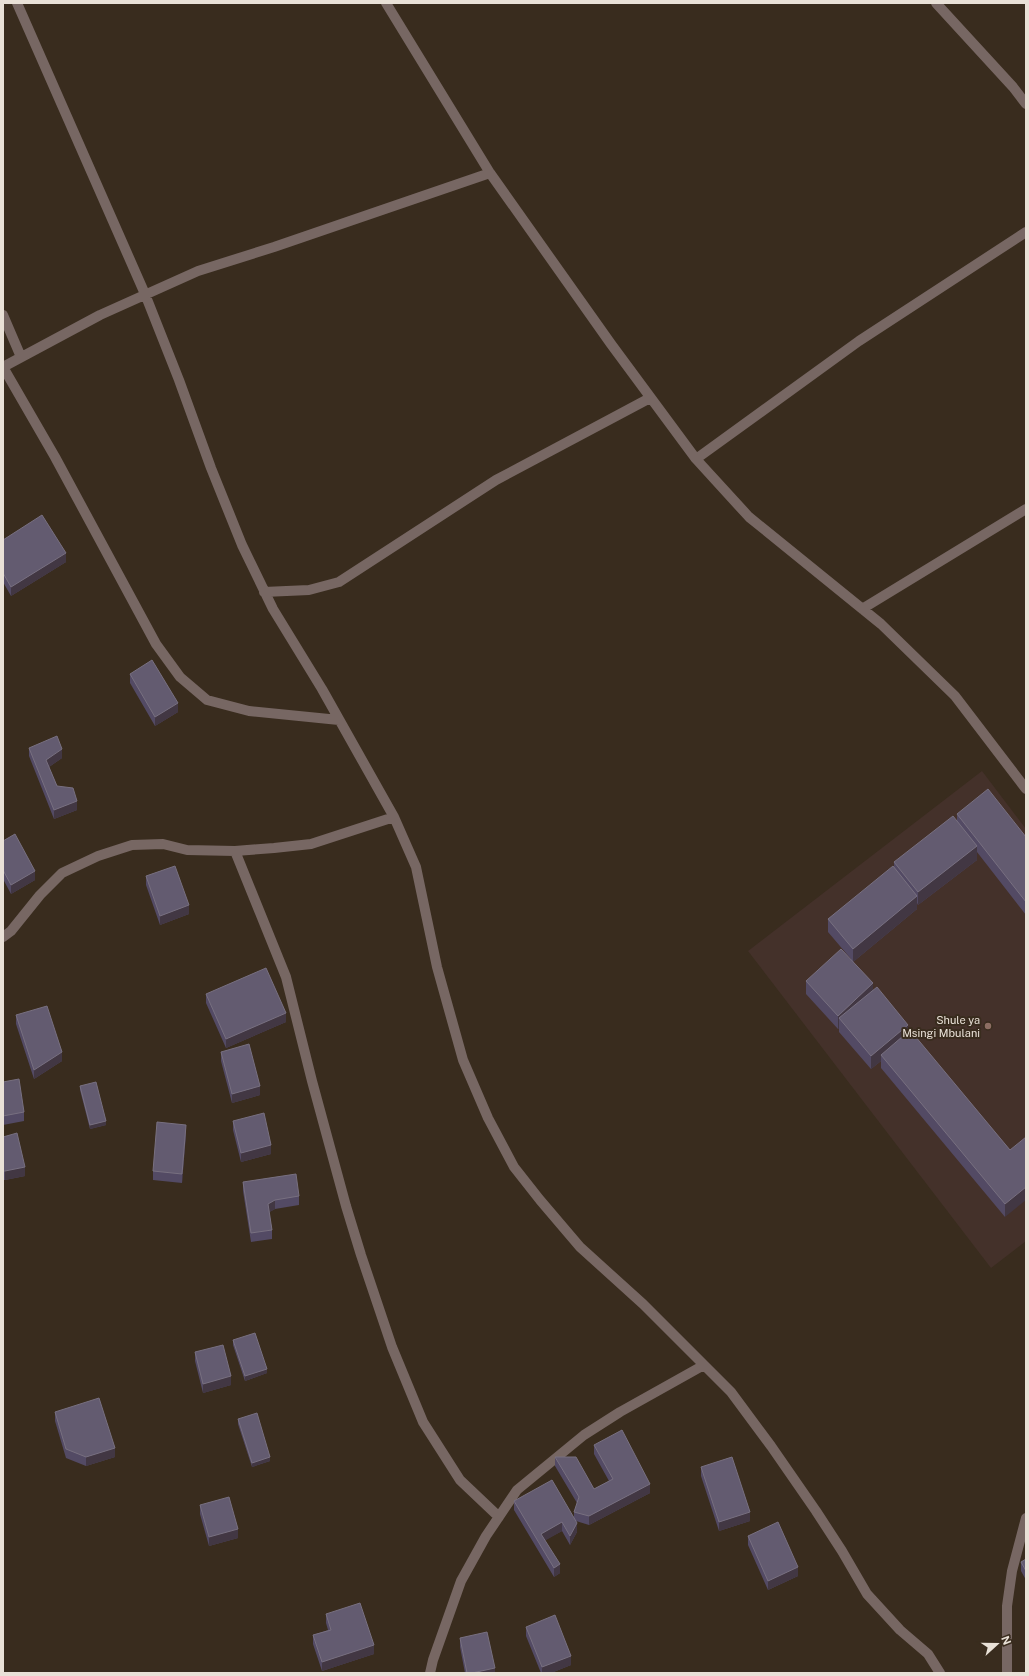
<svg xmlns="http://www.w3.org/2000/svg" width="1029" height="1676" font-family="'Public Sans',sans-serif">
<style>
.education{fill:#44312a}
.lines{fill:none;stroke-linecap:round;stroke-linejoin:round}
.minor{stroke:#776763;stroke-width:10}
.wall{fill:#534a64}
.shaded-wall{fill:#423743}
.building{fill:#635b70;stroke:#787080}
.education-dot{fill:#8d6e63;stroke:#392c1e;stroke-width:1.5}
.labels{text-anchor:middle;stroke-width:4;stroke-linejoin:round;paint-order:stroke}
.poi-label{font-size:11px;fill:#e9e1d7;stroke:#392c1e;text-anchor:end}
</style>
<rect width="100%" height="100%" fill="#392c1e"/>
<!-- education -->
<path class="education" d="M982,771L1026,829V1241L991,1268L748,951Z"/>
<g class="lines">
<!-- minor -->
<path class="minor" d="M17,3L145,294L179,380L211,468L242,545L273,609L322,689L394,817L416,867L437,967L463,1060L488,1118L514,1167L540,1200L580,1247L643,1304L731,1392L771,1446L816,1511L842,1551L867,1594L900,1630L928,1654L940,1673
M386,3L490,173L611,344L696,459L749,517L881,624L955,696L1026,789
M936,3L1013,87L1026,104
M3,315L21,357
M3,367L55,457L156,644L180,677L207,700L249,711L339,720
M3,367L100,315L198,271L274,247L490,173
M696,459L859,341L1026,232
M264,592L309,590L339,582L496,480L650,398
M862,609L1026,509
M235,851L286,977L312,1081L346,1206L361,1255L392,1347L423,1422L460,1480L499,1517
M3,937L11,931L40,895L62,873L98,856L132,845L163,844L187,850L235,851L274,848L311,844L394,817
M430,1673L433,1660L461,1581L486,1536L517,1490L584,1435L620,1412L704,1365
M1007,1673V1606L1012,1571L1026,1518"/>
</g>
<!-- wall -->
<path class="wall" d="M3,540L66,562L11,596L3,582Z
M130,674L178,712L155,726L130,683Z
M29,748L62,758L49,767L57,786L77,810L54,819L29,756Z
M957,814L1026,837V915L977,852V860L918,905L917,903V909L853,962L873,990L1010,1150L1005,1217L881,1068V1061L871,1069L839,1032V1028L838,1029L806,994V981L851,959L828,932V919L894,869V862L957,821Z
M3,841L35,880L11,894L3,879Z
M146,876L189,914L160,925L146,885Z
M206,994L286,1022L226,1048L206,1003Z
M16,1015L62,1061L34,1079L16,1024Z
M221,1052L260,1095L232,1103L221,1061Z
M3,1082L24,1112V1121L3,1125Z
M80,1086L106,1125L90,1129L80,1090Z
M233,1121L271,1154L241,1162L233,1130Z
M186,1134L182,1183L153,1180V1171Z
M3,1137L25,1176L5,1180H3Z
M243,1182L299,1196V1205L275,1209L269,1212L272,1230V1239L251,1242L243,1191Z
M233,1340L267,1373L245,1381L233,1345Z
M195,1352L231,1385L203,1393L195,1361Z
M55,1412L115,1457L86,1466L66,1458L55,1421Z
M238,1419L270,1461L252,1467L238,1424Z
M594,1445L650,1493L589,1525L576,1521L577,1532L570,1545L562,1531L545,1540L560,1573L554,1577L514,1510V1501L574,1517V1512L577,1503L555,1466V1457L594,1489L609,1481L594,1454Z
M701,1467L750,1521L719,1531L701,1476Z
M200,1505L238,1538L209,1546L200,1514Z
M748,1536L798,1576L768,1590L748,1545Z
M1026,1559V1580L1021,1571V1562Z
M326,1614L374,1654L322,1671L313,1644V1635L328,1630L326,1623Z
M526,1627L571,1665L551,1673H541L526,1636Z
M460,1638L495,1673H465L460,1647Z"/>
<!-- shaded-wall -->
<path class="shaded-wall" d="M66,553V562L11,596V587Z
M178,703V712L155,726V717Z
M62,749V758L46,769V760Z
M77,801V810L54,819V810Z
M977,846V860L918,905V892Z
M35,871V880L11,894V885Z
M917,896V909L853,962V949Z
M189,905V914L160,925V916Z
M873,983V996L839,1018V1028L838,1029V1016Z
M286,1013V1022L226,1048V1039Z
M908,1025V1038L881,1055V1061L871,1069V1056Z
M62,1052V1061L34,1079V1070Z
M260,1086V1095L232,1103V1094Z
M106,1121V1125L90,1129V1125Z
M186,1125V1134L182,1183V1174Z
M271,1145V1154L241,1162V1153Z
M25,1167V1176L5,1180V1171Z
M1026,1187V1200L1005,1217V1204Z
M275,1200V1209L268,1213V1204Z
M267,1369V1373L245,1381V1376Z
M231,1376V1385L203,1393V1384Z
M115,1448V1457L86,1466V1457Z
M270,1457V1461L252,1467V1463Z
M650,1484V1493L589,1525V1516Z
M750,1512V1521L719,1531V1522Z
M562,1522V1531L541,1543V1534Z
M577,1523V1532L570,1545V1536Z
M238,1529V1538L209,1546V1537Z
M560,1564V1573L554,1577V1568Z
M798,1567V1576L768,1590V1581Z
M374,1645V1654L322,1671V1662Z
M571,1656V1665L551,1673H542V1667Z
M495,1668V1673H472Z"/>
<!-- building -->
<path class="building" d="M42,515L66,553L11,587L3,573V540Z
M152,660L178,703L155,717L130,674Z
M57,736L62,749L46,760L57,786L73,788L77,801L54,810L29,748Z
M988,789L1026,837V902L957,814Z
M953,816L977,846L918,892L894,862Z
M15,834L35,871L11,885L3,870V841Z
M175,866L189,905L160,916L146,876Z
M893,866L917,896L853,949L828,919Z
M841,949L873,983L838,1016L806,981Z
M266,968L286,1013L226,1039L206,994Z
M877,987L908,1025L871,1056L839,1018Z
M47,1006L62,1052L34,1070L16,1015Z
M910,1030L1010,1150L1026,1137V1187L1005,1204L881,1055Z
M249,1044L260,1086L232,1094L221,1052Z
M19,1079L24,1112L3,1116V1082Z
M96,1082L106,1121L90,1125L80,1086Z
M264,1113L271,1145L241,1153L233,1121Z
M157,1122L186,1125L182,1174L153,1171Z
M17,1133L25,1167L5,1171H3V1137Z
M296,1174L299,1196L275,1200L268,1204L272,1230L251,1233L243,1182Z
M255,1333L267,1369L245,1376L233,1340Z
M223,1345L231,1376L203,1384L195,1352Z
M99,1398L115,1448L86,1457L66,1449L55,1412Z
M257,1413L270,1457L252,1463L238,1419Z
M622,1430L650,1484L589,1516L574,1512L579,1497L555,1457H576L594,1489L613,1479L594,1445Z
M732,1457L750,1512L719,1522L701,1467Z
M552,1480L577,1523L570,1536L562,1522L541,1534L560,1564L554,1568L514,1501Z
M229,1497L238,1529L209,1537L200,1505Z
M778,1522L798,1567L768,1581L748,1536Z
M1026,1559V1571L1021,1562Z
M360,1603L374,1645L322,1662L313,1635L331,1630L326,1614Z
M555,1615L571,1656L542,1667L526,1627Z
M487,1632L495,1668L472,1673H467L460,1638Z"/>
<!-- markers -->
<circle class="education-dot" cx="988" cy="1026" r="4"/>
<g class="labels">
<!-- poi labels -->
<g class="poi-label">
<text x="980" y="1024">Shule ya<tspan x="980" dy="13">Msingi Mbulani</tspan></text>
</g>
</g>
<!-- border -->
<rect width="1029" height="1676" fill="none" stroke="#e9e1d7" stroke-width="8"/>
<!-- north arrow -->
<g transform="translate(997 1644) rotate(69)" stroke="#392c1e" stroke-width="3" paint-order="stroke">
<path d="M0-3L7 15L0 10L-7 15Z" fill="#e9e1d7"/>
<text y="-6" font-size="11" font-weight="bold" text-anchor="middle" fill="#e9e1d7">N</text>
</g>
</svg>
